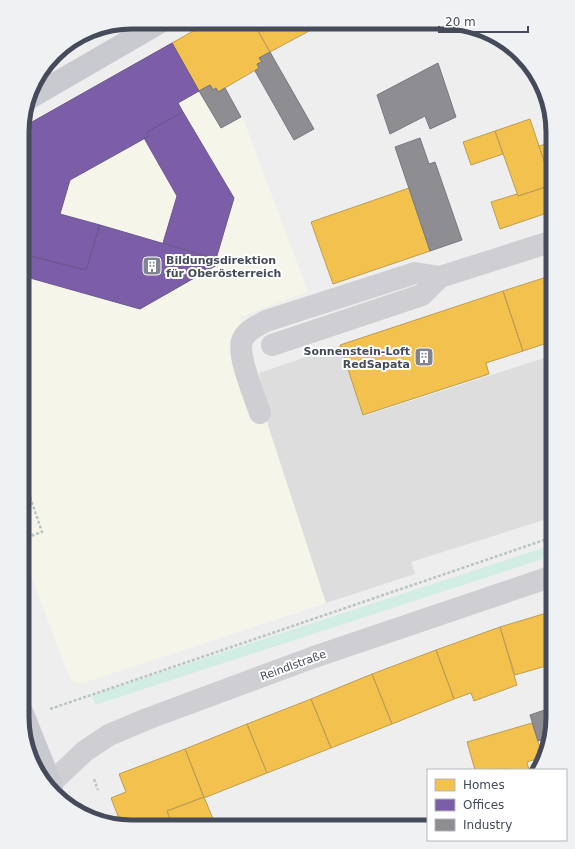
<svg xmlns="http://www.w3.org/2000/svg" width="575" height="849" font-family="'DejaVu Sans',sans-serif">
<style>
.commercial{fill:#f6f5e9}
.education{fill:#ddddde}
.green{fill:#d2eee4}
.homes{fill:#f2c14e;stroke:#be9e52}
.offices{fill:#7b5ea7;stroke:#6b5890}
.industry{fill:#8d8d92;stroke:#777981}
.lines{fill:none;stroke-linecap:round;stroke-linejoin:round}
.path{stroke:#b9c4c4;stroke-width:2.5;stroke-dasharray:3 2;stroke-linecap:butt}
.minor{stroke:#cfcfd3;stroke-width:22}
.major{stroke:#c8cacf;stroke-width:22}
.tram{stroke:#c6c7ca;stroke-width:1}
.labels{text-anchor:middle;stroke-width:4;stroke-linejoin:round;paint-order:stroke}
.poi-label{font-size:11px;font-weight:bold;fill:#454b5a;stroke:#fff;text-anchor:start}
.street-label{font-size:11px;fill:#454b5a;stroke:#fff}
.rim{fill:none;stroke:#454b5a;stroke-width:5}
</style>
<rect width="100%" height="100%" fill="#efeeee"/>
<!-- commercial -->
<path class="commercial" d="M172,42L221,128L242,116L308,292L240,317L259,373L268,425L326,603L86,682L78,683L71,680L66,669L22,551L23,126Z"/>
<!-- education -->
<path class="education" d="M341,345L364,416L553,355V517L411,562L415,574L326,603L268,425L259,373Z"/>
<!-- green -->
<path class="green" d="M549,546L552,556L95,705L92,695Z"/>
<!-- homes -->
<path class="homes" d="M209,22H253L270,52L259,58L262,62L257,64L259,68L218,92L216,88L213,90L210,85L199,91L172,43Z
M253,22L324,23L270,52Z
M530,119L552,185L518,196L495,131Z
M495,131L503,154L471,165L463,142Z
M553,142V188L539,146Z
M552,185L553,211L500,229L491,202L517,194L518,196Z
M409,188L430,251L333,284L311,222Z
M553,275V350H549L544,344L523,351L503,291Z
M503,291L523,351L486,363L489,374L363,415L340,345Z
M553,611V664L515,675L500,627Z
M500,627L517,685L474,701L471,693L454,699L436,650Z
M436,650L454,699L392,724L372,674Z
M372,674L392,724L331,748L311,699Z
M311,699L331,748L267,773L247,724Z
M532,723L542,754L540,758L527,762L529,770H507L506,769L475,770L467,742Z
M247,724L267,773L204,798L185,749Z
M185,749L204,797L167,811L173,826H122L111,798L126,792L119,774Z
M204,797L216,826H173L167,811Z"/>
<!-- offices -->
<path class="offices" d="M172,43L199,91L178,103L183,112L147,132L149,136L70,180L60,214L100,225L86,270L23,254V127Z
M183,112L234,198L216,259L163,243L177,196L144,138L149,136L147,132Z
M100,225L216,259L224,261L140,309L23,276V254L86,270Z"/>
<!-- industry -->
<path class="industry" d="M270,52L314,129L294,140L255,71L259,68L257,64L262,62L259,58Z
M438,63L456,117L430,129L425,116L390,134L377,95Z
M210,85L213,90L216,88L218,92L225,88L241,117L221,128L199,91Z
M420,138L429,164L435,162L462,240L430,251L395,147Z
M553,707V724L548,738L538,741L530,715Z"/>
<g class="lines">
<!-- path -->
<path class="path" d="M22,539L42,532L28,491
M50,709L553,537
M94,779L98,790"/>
<!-- minor -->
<path class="minor" d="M272,345L422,295L440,277L553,241
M260,413C255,397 237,356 242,341C245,331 257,326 266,321L415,273L440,277
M50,784L85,751L109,735L147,719L314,657L553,576"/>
<!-- major -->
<path class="major" d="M30,98L161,22
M22,711L52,786"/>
<!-- tram -->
<path class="tram" d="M53,58L109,26"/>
</g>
<!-- icons -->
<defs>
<symbol id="building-square" viewBox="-11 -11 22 22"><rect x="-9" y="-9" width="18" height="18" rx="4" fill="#80848e" stroke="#fff"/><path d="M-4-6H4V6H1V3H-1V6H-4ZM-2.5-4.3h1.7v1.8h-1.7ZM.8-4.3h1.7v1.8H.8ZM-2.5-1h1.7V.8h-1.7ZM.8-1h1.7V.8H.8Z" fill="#fff"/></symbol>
</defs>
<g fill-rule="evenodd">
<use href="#building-square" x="141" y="255" width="22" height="22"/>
<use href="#building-square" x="413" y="346" width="22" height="22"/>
</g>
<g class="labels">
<!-- poi labels -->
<g class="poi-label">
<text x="166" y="264">Bildungsdirektion<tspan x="166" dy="13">für Oberösterreich</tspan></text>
<text x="410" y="355" text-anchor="end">Sonnenstein-Loft<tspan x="410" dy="13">RedSapata</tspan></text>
</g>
<!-- street labels -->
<g class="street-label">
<text transform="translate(293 665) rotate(-20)" y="4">Reindlstraße</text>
</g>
</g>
<!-- crop -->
<path d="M0 0H575V849H0ZM132 29H443A103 103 0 0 1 546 132V717A103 103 0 0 1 443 820H132A103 103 0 0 1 29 717V132A103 103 0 0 1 132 29Z" fill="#f0f1f2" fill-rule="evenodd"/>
<path class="rim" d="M132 29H443A103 103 0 0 1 546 132V717A103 103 0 0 1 443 820H132A103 103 0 0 1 29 717V132A103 103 0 0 1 132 29Z"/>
<!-- legend -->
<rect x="427" y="769" width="140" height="72" fill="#ffffff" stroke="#b5b7bd"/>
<rect x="435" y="779" width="20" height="12" fill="#f2c14e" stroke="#b5b7bd"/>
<text x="463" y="789" font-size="12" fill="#454b5a">Homes</text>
<rect x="435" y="799" width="20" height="12" fill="#7b5ea7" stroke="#b5b7bd"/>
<text x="463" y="809" font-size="12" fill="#454b5a">Offices</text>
<rect x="435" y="819" width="20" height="12" fill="#8d8d92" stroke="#b5b7bd"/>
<text x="463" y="829" font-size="12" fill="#454b5a">Industry</text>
<!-- scale -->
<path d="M439 26v6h89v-6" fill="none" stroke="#454b5a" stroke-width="2"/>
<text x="445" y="26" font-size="12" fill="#454b5a" stroke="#ffffff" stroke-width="3" paint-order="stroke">20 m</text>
</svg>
